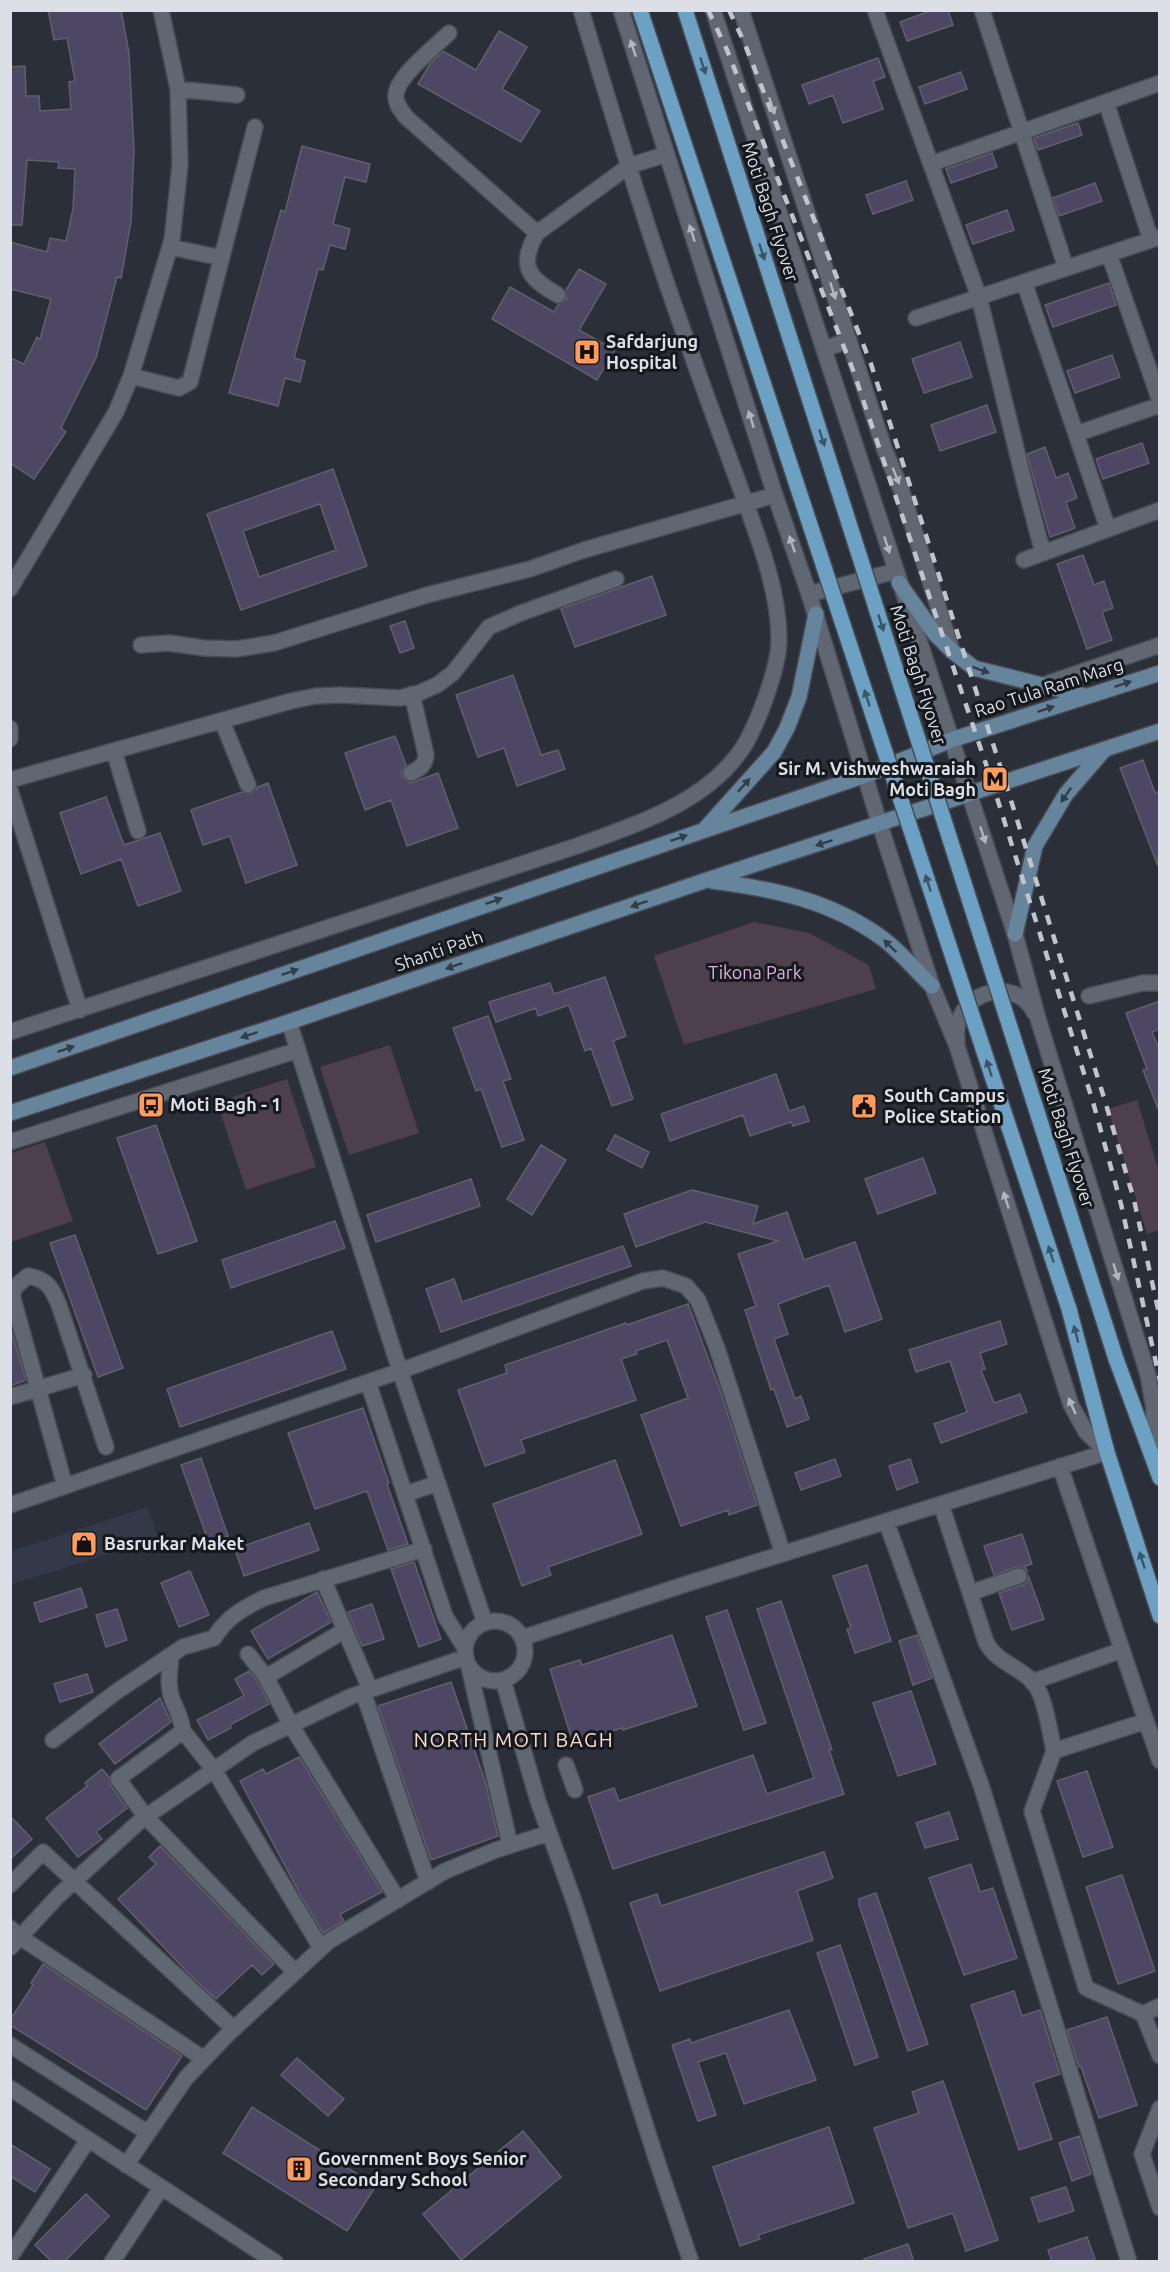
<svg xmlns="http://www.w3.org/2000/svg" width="1170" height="2272" font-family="Ubuntu,sans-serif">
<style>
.built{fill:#323949}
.green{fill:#4e3f4f}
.building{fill:#4e4764;stroke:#615f6b;stroke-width:1.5;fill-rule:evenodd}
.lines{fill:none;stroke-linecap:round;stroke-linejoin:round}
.minor-casing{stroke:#474b54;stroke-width:18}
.tertiary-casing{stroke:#474b54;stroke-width:18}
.secondary-casing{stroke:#474b54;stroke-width:18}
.primary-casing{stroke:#474b54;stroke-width:18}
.minor{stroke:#616772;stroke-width:15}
.tertiary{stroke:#616772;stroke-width:15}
.secondary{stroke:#66849b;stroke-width:15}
.primary{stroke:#6ca1c4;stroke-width:15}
.rail{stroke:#c1c4cc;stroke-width:4.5;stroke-dasharray:10 10;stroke-linecap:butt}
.primary-bridge-casing{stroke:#474b54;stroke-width:18;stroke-linecap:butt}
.primary-bridge{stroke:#6ca1c4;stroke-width:15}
.oneway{fill:#b1b5bd}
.oneway2{fill:#3c5668}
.oneway3{fill:#313e48}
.labels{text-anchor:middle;stroke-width:6;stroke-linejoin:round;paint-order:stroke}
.street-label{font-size:18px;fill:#dcdfe6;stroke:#15181c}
.poi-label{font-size:18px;font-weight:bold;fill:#dcdfe6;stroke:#15181c;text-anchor:start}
.park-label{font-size:18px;fill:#ddb2e0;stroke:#15181c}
.neighbourhood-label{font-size:20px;letter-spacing:1.5px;fill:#fbddcd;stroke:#15181c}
</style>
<rect width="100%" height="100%" fill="#2b2f3a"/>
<!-- built -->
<path class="built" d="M148,1507L158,1538L11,1585V1551Z"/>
<!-- green -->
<path class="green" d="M754,922L809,933L869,965L876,989L684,1045L654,956Z
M390,1045L419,1133L349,1155L320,1067Z
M287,1079L316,1167L246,1190L217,1102Z
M1137,1100L1159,1172V1230L1147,1234L1108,1109Z
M45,1142L73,1221L11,1242V1153Z"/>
<!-- building -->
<path class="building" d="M48,10H121L129,53L134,150L131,222L121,278L117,277L96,358L61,428L66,432L34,479L10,463V358L24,364L37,337L40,339L51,299L10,289V242L47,252L50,238L66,241L73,209L75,169L58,168L59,162L27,160L22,225H10V67L25,66L26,96H39L40,111L71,109L69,82L75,81L67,38L54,40Z
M932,10H948L953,25L907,41L900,22Z
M499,31L527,47L502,89L540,111L521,142L418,84L430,64L443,51L476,70Z
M878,58L885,77L873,81L883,109L843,123L833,95L809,104L802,85Z
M961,72L967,89L925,104L919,87Z
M1078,123L1082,135L1038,150L1034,138Z
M302,146L370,164L366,182L345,177L333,224L350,229L345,249L330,245L323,270L318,269L294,358L305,361L300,382L285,378L278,406L229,393L281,210L285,212Z
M992,153L997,167L951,183L946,169Z
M906,181L913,200L873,214L866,195Z
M1095,183L1102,201L1059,216L1053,198Z
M1007,210L1014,230L973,244L966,225Z
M579,269L606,284L579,330L615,350L597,380L492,319L510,287L554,312L558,305L567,299L566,290Z
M1109,283L1116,305L1053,327L1045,305Z
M960,342L972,377L924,393L912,359Z
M1112,355L1120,377L1075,393L1067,371Z
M987,405L996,432L940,451L931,425Z
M1142,443L1149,463L1103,479L1096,459Z
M1045,447L1056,478L1068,473L1077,498L1066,502L1075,528L1050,537L1027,454Z
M333,469L367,566L241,610L207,514ZM320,504L336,550L259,577L243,531Z
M1083,555L1094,585L1104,581L1113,608L1102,612L1112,640L1087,649L1057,564Z
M652,576L666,615L575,647L561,609Z
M405,621L414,648L400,653L390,626Z
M513,675L541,755L558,750L565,769L517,786L504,748L478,757L456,695Z
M395,736L406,765L401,772L403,778L411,783L438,773L458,828L407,846L391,800L365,810L345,753Z
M1143,760L1155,793L1160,791L1158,866L1120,768Z
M268,783L297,865L246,883L230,836L203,845L191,810L242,792L251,794L258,787Z
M106,797L124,845L160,833L181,891L138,906L121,859L81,874L60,813Z
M605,977L626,1036L613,1041L633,1099L612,1106L591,1048L585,1051L569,1005L538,1016L536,1008L496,1022L489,1002L550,983L554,994Z
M1160,1001V1029L1152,1032L1160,1051L1158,1109L1143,1070L1147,1069L1126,1013Z
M488,1016L511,1079L503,1081L524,1140L502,1147L481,1089L476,1091L453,1028Z
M776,1074L789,1111L804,1106L809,1121L793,1126L791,1122L750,1136L743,1115L670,1141L661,1114Z
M156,1125L197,1241L158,1254L117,1138Z
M615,1135L649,1152L642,1168L607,1150Z
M541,1145L566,1160L532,1215L507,1199Z
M923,1158L936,1193L878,1214L865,1179Z
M471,1179L480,1206L376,1242L367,1215Z
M692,1190L758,1206L753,1224L787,1212L804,1260L855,1242L882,1319L845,1332L829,1285L778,1304L788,1334L774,1339L795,1399L801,1396L809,1419L787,1427L774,1389L771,1390L745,1310L756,1306L738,1254L778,1241L705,1222L636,1247L624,1214Z
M335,1221L345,1248L231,1288L222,1260Z
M75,1235L123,1368L98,1377L50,1243Z
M623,1246L631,1266L441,1332L426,1289L454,1279L462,1302Z
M688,1304L719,1387L757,1505L729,1515L728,1510L681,1526L641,1415L688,1398L667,1340L636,1351L637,1354L621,1359L636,1400L521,1440L525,1452L485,1466L458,1390L507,1373L505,1365L626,1323L627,1325Z
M1000,1321L1007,1344L980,1353L985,1369L981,1370L994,1403L1020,1394L1027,1412L941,1443L934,1424L967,1412L950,1361L916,1372L909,1350Z
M10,1326L26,1380L10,1386Z
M332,1331L346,1369L180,1427L167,1389Z
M363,1408L389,1483L387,1484L408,1544L388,1550L367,1491L315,1509L288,1433Z
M201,1458L228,1536L209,1543L181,1465Z
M835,1459L841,1476L801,1490L795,1473Z
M910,1459L918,1482L897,1490L889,1466Z
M615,1460L642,1534L548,1567L551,1575L522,1586L493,1504Z
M309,1523L319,1550L244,1576L235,1549Z
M1022,1534L1032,1564L1025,1566L1027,1571L1021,1567H1016L994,1575L984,1546Z
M414,1562L441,1639L419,1647L391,1569Z
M867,1565L891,1641L855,1653L847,1629L851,1628L833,1576Z
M190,1571L209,1615L179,1627L161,1583Z
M1028,1575L1044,1619L1012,1630L999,1593L1023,1585L1027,1582Z
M81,1588L87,1607L40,1622L34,1603Z
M317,1592L331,1622L268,1659L251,1631Z
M781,1601L832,1750H829L844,1794L613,1869L588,1797L614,1788L619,1801L753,1755L767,1794L814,1778L757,1609Z
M372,1604L384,1639L362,1646L348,1612Z
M117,1609L127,1640L106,1647L96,1615Z
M727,1610L766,1723L744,1730L706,1617Z
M672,1635L697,1706L623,1730L622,1728L573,1743L550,1669L580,1660L582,1665Z
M917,1635L932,1678L913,1685L899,1641Z
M249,1671L258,1682L269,1704L230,1725L231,1728L208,1740L197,1720L244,1696L235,1679Z
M87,1674L93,1692L60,1702L54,1684Z
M451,1682L485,1781L498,1836L431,1860L378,1706Z
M911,1691L936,1764L898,1776L873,1703Z
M160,1698L171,1722L115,1764L99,1744Z
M299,1757L382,1892L340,1914L344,1921L323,1933L301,1896L240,1781L263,1769L266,1774Z
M102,1769L109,1777L110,1785L127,1808L96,1832L102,1839L78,1857L46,1818L87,1786L85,1783Z
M1087,1771L1113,1847L1083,1857L1057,1781Z
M949,1812L958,1839L925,1848L916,1823Z
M10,1816L32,1839L10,1859Z
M160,1846L274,1964L262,1975L252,1965L216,1999L190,1975L118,1899L156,1864L149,1857Z
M824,1852L833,1878L797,1891L813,1940L660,1991L630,1903L657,1894L661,1906Z
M971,1864L980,1892L993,1888L1017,1958L964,1975L929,1878Z
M1122,1875L1155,1971L1118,1984L1086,1887Z
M876,1893L928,2044L908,2051L859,1905V1899Z
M840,1945L878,2057L855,2065L817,1953Z
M43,1964L182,2056L146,2110L10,2025V2020L33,1985L31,1983Z
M1014,1991L1022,2016L1040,2010L1060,2074L1033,2083L1052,2139L1019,2150L971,2005Z
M789,2010L816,2080L744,2104L726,2053L698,2062L716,2115L698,2121L672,2045L690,2039L691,2043Z
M1107,2017L1137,2105L1099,2118L1081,2067H1079L1067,2030Z
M297,2058L344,2099L328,2116L281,2075Z
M943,2081L998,2240L966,2251L953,2213L908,2228L874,2128L919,2113L912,2092Z
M252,2107L376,2186L347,2231L223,2153Z
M829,2127L854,2203L758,2235L760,2239L740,2246L713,2167Z
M523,2131L561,2177L461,2260L423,2214Z
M1079,2136L1091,2174L1072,2181L1059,2143Z
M10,2144L50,2169L35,2192L10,2176Z
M1066,2187L1074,2211L1039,2222L1031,2198Z
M86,2194L109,2216L64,2262H52L35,2245Z
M1087,2237L1095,2259L1087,2262H1052L1048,2250Z
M908,2244L914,2262H865L864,2259Z"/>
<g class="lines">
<defs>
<path id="minor" d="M741,10L884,448L902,492L952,651
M875,10L979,297L1026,489L1043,553
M982,10L1066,268
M449,33C436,46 396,77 396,95C395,104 401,110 406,117L537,233
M178,89L237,95
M1106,102L1151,240
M931,164L1160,83
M170,247L222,258
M1109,254L1160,401
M1024,282L1076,434
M558,295C528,278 518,266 537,233L629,166L667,154
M916,318L1160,237
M131,376L179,388L190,382L255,127
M1108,529L1076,434L1160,405
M1024,560L1160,510
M10,589L116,412L131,376L172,240L180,165L178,89L161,10
M141,645L169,643L204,648L236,649L274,643L427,595L530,569L584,550L775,495
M1040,686L1160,645
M222,721L248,785
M10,728V739
M114,751L138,831
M411,773C421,768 425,765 426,755L412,694
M10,780L291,701L316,696L341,695L400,698L419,693L437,685L453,673L489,627L521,613L616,579
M10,790L80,1010
M1089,996L1143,983H1160
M289,1022L400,1371L485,1623
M10,1032L580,845C639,823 708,802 744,746C758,723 779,667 779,640C779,589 758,538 741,490C723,441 705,393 688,344C648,234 615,122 581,10
M10,1142L298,1050
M368,1382L445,1616L465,1648
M10,1397L84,1375
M65,1486L12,1295L16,1286L28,1276C47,1279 52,1288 59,1305L106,1447
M406,1494L438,1483
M941,1504L986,1642C996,1662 1018,1666 1033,1682C1045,1695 1050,1733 1054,1751L1146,1721L1060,1466
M10,1505L400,1371L643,1281L663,1278L686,1286L698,1300L717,1348L783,1554
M886,1521L982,1788L1129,2262
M323,1579L370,1689
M970,1593L1019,1576
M465 1651a30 30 0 1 1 60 0a30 30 0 1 1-60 0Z
M522,1638L680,1586L1107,1452
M248,1654L266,1677L345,1630
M171,1656C170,1670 167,1685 172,1699C177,1711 181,1717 183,1731
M469,1667L510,1845
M266,1677L291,1725L398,1900
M503,1680L538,1801L575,1904L656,2158L691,2262
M1032,1682L1122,1650
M363,1692L428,1882
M1146,1721L1160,1761
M53,1740L116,1692L183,1647L214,1638C226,1618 243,1608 264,1598L424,1549
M1054,1751L1032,1811L1086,1988L1143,2014L1160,2056
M566,1765L575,1790
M10,1885L43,1852L234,2029
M10,1928L20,1937L204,2059
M10,1948L58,1896L141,1820L253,1743L352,1696L466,1657
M295,1972L146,1817L118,1779L183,1731L214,1770L321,1948
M1143,2014L1160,2006
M10,2045L148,2133
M10,2088L275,2262
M1160,2108L1142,2154L1160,2208
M126,2165L186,2078L227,2035L329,1941L445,1871L496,1850L549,1833
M10,2257L88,2140
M112,2262L161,2188"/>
<path id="tertiary" d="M621,10L775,495L809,594L880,825L932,986L957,1046L1071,1405L1086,1432L1107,1452
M713,10L1015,934L1039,1022L1148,1375L1154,1409L1152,1453
M825,349L849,340
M809,594L896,571
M957,1041C951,993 1014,973 1034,1012"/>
<path id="secondary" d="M899,583L935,634L952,651L974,668L1085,696
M705,829L774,752L787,728L799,697L816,614
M712,881C773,889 830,900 882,938C900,951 916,971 932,986
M1015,934L1035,846L1066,794L1104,750
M10,1068L866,775L951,740L1160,673
M10,1113L289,1022L707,880L1160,731"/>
<path id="primary" d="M1069,1309L1107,1452L1160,1616
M1116,1359L1160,1478"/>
</defs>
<!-- minor casing -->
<use href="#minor" class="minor-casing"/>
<!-- tertiary casing -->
<use href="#tertiary" class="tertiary-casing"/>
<!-- secondary casing -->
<use href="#secondary" class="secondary-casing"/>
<!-- primary casing -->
<use href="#primary" class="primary-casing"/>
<!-- minor -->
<use href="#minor" class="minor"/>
<!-- tertiary -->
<use href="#tertiary" class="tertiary"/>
<!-- secondary -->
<use href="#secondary" class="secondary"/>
<!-- primary -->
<use href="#primary" class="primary"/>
<!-- rail -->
<path class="rail" d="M708,10L727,50L853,370L992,782L1093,1102L1121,1204L1160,1381
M729,10L744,42L871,364L1004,778L1105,1101L1134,1200L1160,1318"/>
<defs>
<path id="primary-bridge" d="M640,10L1069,1309
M685,10L1116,1359"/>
</defs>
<!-- primary-bridge casing -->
<use href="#primary-bridge" class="primary-bridge-casing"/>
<!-- primary-bridge -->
<use href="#primary-bridge" class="primary-bridge"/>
</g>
<!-- one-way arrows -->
<defs><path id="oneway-solid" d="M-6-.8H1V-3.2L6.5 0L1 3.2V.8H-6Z" transform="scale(1.5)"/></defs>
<g class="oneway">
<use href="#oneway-solid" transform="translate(633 48) rotate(-108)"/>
<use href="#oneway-solid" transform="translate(772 106) rotate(72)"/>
<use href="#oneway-solid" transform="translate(692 233) rotate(-108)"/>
<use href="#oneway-solid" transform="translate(833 291) rotate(72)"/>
<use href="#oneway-solid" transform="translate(751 419) rotate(-108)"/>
<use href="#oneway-solid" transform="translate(896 476) rotate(68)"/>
<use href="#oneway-solid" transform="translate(792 544) rotate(-109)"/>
<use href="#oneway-solid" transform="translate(887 545) rotate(72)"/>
<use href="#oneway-solid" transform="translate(983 835) rotate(72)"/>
<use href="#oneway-solid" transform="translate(1006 1200) rotate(-108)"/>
<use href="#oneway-solid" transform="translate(1116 1272) rotate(73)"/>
<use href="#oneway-solid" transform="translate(1072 1406) rotate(-114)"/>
</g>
<g class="oneway2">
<use href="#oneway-solid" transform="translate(703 66) rotate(72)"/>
<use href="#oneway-solid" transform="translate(762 252) rotate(72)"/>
<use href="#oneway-solid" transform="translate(822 438) rotate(72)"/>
<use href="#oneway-solid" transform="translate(881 623) rotate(72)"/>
<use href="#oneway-solid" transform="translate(867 698) rotate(-108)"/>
<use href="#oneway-solid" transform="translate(928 883) rotate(-108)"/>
<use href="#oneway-solid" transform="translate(989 1068) rotate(-108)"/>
<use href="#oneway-solid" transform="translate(1051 1254) rotate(-108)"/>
<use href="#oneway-solid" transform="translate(1076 1334) rotate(-105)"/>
<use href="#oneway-solid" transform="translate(1142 1560) rotate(-108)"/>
</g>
<g class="oneway3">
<use href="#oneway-solid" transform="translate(981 670) rotate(20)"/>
<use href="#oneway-solid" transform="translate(1123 684) rotate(-18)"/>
<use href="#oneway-solid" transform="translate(1046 709) rotate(-18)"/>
<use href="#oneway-solid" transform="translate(744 785) rotate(-48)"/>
<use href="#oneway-solid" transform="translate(1066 795) rotate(125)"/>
<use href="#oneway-solid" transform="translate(679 838) rotate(-19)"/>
<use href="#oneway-solid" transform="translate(824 843) rotate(162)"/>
<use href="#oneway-solid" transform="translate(494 901) rotate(-19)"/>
<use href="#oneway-solid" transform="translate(639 904) rotate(161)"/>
<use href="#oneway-solid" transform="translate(890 946) rotate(-136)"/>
<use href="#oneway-solid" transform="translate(454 966) rotate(161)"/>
<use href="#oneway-solid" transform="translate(290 972) rotate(-19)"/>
<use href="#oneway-solid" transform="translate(249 1035) rotate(162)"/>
<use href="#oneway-solid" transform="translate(66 1049) rotate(-19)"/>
</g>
<!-- icons -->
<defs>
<symbol id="hospital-square" viewBox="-11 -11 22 22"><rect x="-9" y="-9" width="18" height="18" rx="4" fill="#ff9b5b" stroke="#15181c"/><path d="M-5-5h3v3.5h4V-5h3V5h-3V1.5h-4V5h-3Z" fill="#111"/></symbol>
<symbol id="metro-square" viewBox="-11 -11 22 22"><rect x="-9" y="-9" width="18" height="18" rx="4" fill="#ff9b5b" stroke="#15181c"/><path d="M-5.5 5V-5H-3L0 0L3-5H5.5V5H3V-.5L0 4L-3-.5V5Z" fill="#111"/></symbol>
<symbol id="bus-square" viewBox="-11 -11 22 22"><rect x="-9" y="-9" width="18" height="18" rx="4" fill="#ff9b5b" stroke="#15181c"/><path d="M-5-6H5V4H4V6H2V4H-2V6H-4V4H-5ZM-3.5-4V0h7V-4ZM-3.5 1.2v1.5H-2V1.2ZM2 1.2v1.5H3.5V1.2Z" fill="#111"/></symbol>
<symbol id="civic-square" viewBox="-11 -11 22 22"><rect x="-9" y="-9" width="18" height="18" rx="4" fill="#ff9b5b" stroke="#15181c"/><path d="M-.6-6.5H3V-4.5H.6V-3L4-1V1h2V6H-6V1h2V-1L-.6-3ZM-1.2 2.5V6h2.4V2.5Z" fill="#111"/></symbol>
<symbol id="shop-square" viewBox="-11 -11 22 22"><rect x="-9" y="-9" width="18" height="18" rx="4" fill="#ff9b5b" stroke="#15181c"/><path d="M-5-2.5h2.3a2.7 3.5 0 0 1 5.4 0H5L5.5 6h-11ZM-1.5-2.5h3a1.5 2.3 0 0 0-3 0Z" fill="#111"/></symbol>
<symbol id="building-square" viewBox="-11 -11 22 22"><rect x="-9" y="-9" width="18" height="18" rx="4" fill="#ff9b5b" stroke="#15181c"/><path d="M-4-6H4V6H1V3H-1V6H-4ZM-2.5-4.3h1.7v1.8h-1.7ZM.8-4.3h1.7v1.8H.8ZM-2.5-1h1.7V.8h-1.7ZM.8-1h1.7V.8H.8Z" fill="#111"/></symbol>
</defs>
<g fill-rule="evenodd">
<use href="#hospital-square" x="572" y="337" width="30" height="30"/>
<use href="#metro-square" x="980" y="764" width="30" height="30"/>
<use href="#bus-square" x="136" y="1090" width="30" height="30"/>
<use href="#civic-square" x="849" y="1091" width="30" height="30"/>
<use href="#shop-square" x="69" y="1529" width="30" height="30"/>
<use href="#building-square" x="284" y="2154" width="30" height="30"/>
</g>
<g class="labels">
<!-- street labels -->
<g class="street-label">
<text transform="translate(770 212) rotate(72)" y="6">Moti Bagh Flyover</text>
<text transform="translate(918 675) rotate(72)" y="6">Moti Bagh Flyover</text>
<text transform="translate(1049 688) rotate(-18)" y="6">Rao Tula Ram Marg</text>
<text transform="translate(439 951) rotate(-19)" y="6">Shanti Path</text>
<text transform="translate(1066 1138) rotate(72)" y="6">Moti Bagh Flyover</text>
</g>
<!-- poi labels -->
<g class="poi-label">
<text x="606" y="348">Safdarjung<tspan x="606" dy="21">Hospital</tspan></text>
<text x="976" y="775" text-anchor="end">Sir M. Vishweshwaraiah<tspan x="976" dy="21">Moti Bagh</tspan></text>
<text x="884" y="1102">South Campus<tspan x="884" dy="21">Police Station</tspan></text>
<text x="170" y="1111">Moti Bagh - 1</text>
<text x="104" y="1550">Basrurkar Maket</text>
<text x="318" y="2165">Government Boys Senior<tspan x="318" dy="21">Secondary School</tspan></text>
</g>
<!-- park labels -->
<g class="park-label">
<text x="755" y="979">Tikona Park</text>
</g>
<!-- neighbourhood labels -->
<g class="neighbourhood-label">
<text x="514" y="1747">NORTH MOTI BAGH</text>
</g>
</g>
<!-- border -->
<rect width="1170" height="2272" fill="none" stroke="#dcdfe6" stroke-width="24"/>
</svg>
